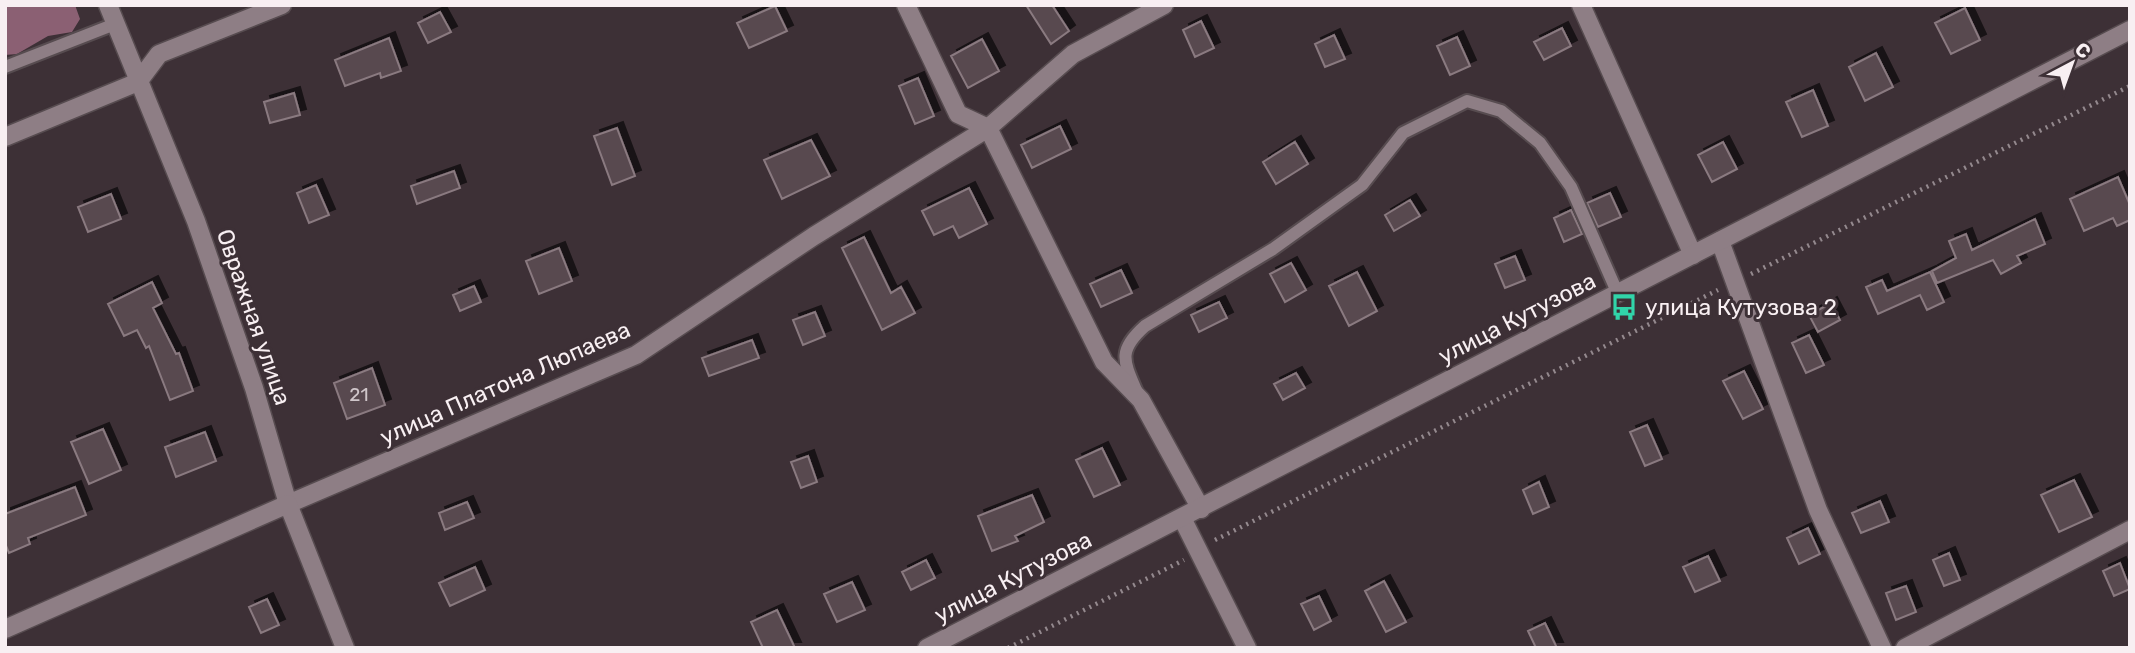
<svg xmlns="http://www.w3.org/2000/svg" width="2135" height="653" font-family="Rubik,sans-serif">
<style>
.forest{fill:#8b6073}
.building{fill:#594a50;stroke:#8a7a80;stroke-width:2;filter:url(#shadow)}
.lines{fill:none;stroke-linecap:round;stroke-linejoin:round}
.service-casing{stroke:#574c50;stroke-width:16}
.minor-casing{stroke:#574c50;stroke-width:21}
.tertiary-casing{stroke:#574c50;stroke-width:21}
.path{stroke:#94898e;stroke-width:4.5;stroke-dasharray:2 5;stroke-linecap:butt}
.service{stroke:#8e7e85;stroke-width:12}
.minor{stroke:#8e7e85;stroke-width:18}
.tertiary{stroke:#8e7e85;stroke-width:18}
.labels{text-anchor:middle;stroke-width:6;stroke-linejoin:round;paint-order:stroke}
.number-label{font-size:19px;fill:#d0c6ca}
.poi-label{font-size:23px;fill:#f8eff2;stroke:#3d3036;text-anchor:start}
.street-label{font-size:23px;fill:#f8eff2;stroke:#3d3036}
</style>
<defs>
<filter id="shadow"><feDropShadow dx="6" dy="-6" stdDeviation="0" flood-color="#0009"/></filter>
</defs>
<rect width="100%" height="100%" fill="#3d3036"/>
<!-- forest -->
<path class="forest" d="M5,5H75L80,19L72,32L48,36L17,54L5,55Z"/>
<!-- building -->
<path class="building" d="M1026,5H1052L1069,31L1051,44Z
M775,6L787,31L749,48L737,23Z
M1965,8L1980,40L1951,54L1935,23Z
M440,12L451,32L428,43L418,23Z
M1201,21L1214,48L1195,57L1183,30Z
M1562,28L1571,46L1544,60L1534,42Z
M1334,35L1345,59L1325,67L1315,44Z
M1457,37L1470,66L1450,75L1437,46Z
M389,38L401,71L381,78L380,73L345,86L335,60Z
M982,39L999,71L968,88L951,56Z
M1876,53L1893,87L1865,101L1849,67Z
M918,78L934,116L915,124L899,86Z
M1813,90L1828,126L1802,137L1786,102Z
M294,93L300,115L270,123L264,102Z
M1060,126L1071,149L1032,168L1021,145Z
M617,128L635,176L612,185L594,136Z
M811,140L830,176L782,199L764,160Z
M1295,142L1308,164L1276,184L1263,162Z
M1723,142L1737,169L1712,182L1698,155Z
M454,171L460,188L417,204L411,186Z
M2118,177L2130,205V220L2117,226L2113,218L2084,231L2070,199Z
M316,185L329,215L309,223L297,193Z
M969,188L987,224L959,238L953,226L934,235L922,211Z
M1610,193L1621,217L1598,227L1587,203Z
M111,194L121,219L88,232L78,207Z
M1410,200L1420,216L1394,231L1385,215Z
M1571,210L1582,234L1564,242L1554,218Z
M2035,219L2045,244L2017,256L2021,263L2001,274L1993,260L1937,283L1932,271L1956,258L1949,241L1966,234L1972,250Z
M864,237L891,293L901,287L915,313L882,330L842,248Z
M559,248L572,281L539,294L526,261Z
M1515,256L1525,280L1505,288L1495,264Z
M1291,263L1306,290L1285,302L1270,274Z
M1121,270L1132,293L1101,307L1090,284Z
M1357,272L1377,311L1349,326L1329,286Z
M1930,272L1944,302L1927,310L1920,295L1878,314L1866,287L1882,280L1887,291Z
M152,282L162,303L153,308L176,354L179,353L193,391L170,400L149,346L146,348L137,330L124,336L108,304Z
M474,286L481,302L460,311L453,295Z
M1219,302L1227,318L1199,332L1191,315Z
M1831,303L1840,320L1818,332L1809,315Z
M815,312L825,336L803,345L793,320Z
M1809,335L1824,365L1806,373L1792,343Z
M752,340L759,358L709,376L702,358Z
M372,368L385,405L347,419L334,383Z
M1744,371L1763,409L1743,419L1723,381Z
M1296,373L1305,388L1283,400L1274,384Z
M1647,425L1662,459L1645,466L1630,432Z
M103,429L121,470L89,484L71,442Z
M205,432L216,461L176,477L165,447Z
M1102,448L1120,485L1094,497L1076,460Z
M808,456L817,482L801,488L791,462Z
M2074,480L2092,517L2059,532L2041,495Z
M1539,482L1549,507L1533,514L1523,490Z
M75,487L86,515L28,538L30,544L9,553L5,543V514Z
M1032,495L1044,522L1015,536L1018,541L992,551L978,516Z
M1880,501L1889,522L1861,533L1852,513Z
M467,502L474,518L445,530L439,513Z
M1808,528L1820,554L1799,564L1787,538Z
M1949,553L1960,580L1944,586L1933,560Z
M1708,556L1720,581L1695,592L1683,567Z
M926,560L935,578L911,590L902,572Z
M2120,563L2130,589L2114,596L2103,571Z
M475,567L485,590L450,606L439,583Z
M1384,581L1406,622L1386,632L1365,591Z
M852,582L865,610L837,622L824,594Z
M1906,586L1916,612L1896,620L1886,593Z
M1319,596L1331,621L1314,630L1301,604Z
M267,599L279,625L261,633L249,607Z
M777,610L795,648H763L751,622Z
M1545,623L1557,648H1536L1528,631Z"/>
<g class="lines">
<defs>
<path id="service" d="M5,67L115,24
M1136,390C1123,360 1118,350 1145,326L1273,249L1362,185L1403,133L1467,101L1501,111L1540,143L1571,187L1618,294"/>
<path id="minor" d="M108,5L196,221L254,388L288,504L636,355L814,236L988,128L1073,54L1164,5
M906,5L958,114L988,128L1104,362L1141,400L1201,509
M1581,5L1693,255
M5,137L138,82L159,54L282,5
M1720,241L1818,510L1882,648
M1182,518L1247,648
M1905,648L2130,530"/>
<path id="tertiary" d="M5,629L288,504L345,648
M927,648L2130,30"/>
</defs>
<!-- service casing -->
<use href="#service" class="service-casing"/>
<!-- minor casing -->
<use href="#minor" class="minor-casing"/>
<!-- tertiary casing -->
<use href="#tertiary" class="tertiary-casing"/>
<!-- path -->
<path class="path" d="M1751,274L2130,86
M1215,540L1718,290
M1008,648L1184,560"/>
<!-- service -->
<use href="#service" class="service"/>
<!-- minor -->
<use href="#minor" class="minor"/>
<!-- tertiary -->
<use href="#tertiary" class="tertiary"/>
</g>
<!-- icons -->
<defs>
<symbol id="bus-bare" viewBox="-9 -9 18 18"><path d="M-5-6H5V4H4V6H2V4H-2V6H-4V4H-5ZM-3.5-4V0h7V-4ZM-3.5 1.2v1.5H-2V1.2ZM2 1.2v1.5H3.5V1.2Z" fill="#31d4a9" stroke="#3d3036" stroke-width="2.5" paint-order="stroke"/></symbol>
</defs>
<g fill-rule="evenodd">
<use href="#bus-bare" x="1605" y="288" width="38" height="38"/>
</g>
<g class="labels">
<!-- number labels -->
<g class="number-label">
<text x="359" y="401">21</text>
</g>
<!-- poi labels -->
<g class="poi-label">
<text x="1645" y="315">улица Кутузова 2</text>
</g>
<!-- street labels -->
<g class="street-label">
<text transform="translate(254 317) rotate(71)" y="8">Овражная улица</text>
<text transform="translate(1517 318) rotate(-27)" y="8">улица Кутузова</text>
<text transform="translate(505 383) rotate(-24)" y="8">улица Платона Люпаева</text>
<text transform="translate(1013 577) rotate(-27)" y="8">улица Кутузова</text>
</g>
</g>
<!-- border -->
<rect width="2135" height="653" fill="none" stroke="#f8eff2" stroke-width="14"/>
<!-- north arrow -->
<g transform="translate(2072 63) rotate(41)" stroke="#3d3036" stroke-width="5" paint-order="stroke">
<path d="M0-5L12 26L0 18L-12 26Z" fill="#f8eff2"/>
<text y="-10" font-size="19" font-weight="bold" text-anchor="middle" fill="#f8eff2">С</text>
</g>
</svg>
